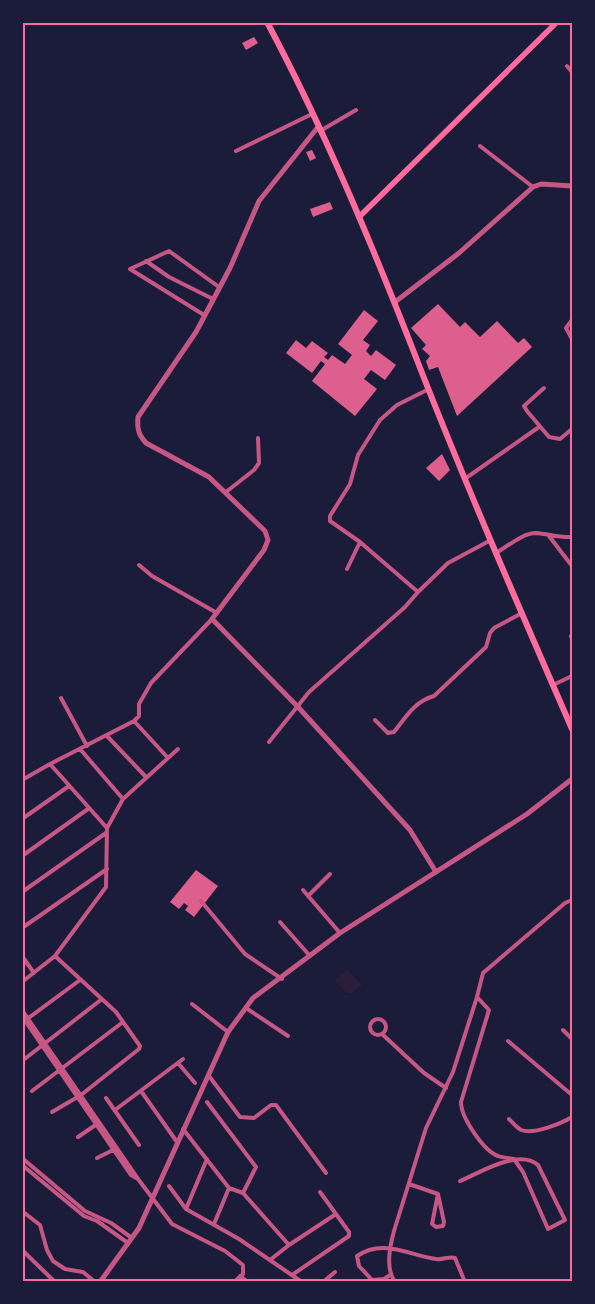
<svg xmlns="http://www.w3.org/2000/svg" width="595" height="1304" font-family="Poppins,sans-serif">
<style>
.green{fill:#2a1e3b}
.building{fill:#dd5f8e}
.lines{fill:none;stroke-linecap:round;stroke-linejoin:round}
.minor{stroke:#c65784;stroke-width:4}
.tertiary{stroke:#c65784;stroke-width:5}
.secondary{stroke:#ff6b9d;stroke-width:5.5}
.primary{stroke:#ff6b9d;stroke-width:6}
.neatline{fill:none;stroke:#ff6b9d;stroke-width:2}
</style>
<rect width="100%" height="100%" fill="#1b1b3a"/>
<!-- green -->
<path class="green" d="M347,970L362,985L352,993H347L335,981Z"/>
<!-- building -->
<path class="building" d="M254,37L258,43L246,50L242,43Z
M312,150L316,158L310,161L306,152Z
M330,202L333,209L313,217L310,209Z
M438,304L460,327L465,322L480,337L497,321L518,343L524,338L532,347L457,416L438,367L429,370L426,361L430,356L422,349L426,345L411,328Z
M364,310L378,321L363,340L370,345L366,351L371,356L376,350L396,365L385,380L371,370L364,379L377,389L355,416L312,381L325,364L321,361L312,373L286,353L296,340L306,348L312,341L328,353L324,357L328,360L332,355L345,364L352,355L338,344Z
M442,454L450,470L439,481L426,468Z
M196,870L218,886L194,917L185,910L188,906L184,903L179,909L170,902Z"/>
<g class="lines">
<!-- minor -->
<path class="minor" d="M567,66L572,72
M320,131L356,110
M480,146L533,187
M236,151L312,114
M146,261L169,277L213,299
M204,315L130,269L169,251L219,287
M572,320L566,328L572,339
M544,388L524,406L527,411L549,437L560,439L572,429
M466,478L539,427
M226,492L254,470L259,463L258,438
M549,536L572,566
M496,553C508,546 523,533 536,533C549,534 559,538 572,537
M139,565L152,576L217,613
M347,569L360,542
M418,592L360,542L330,521V516L350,484L358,455L380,420L397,405L429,389
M571,636L572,639
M553,685L572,676
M61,698L87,746
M375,720L388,733L394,732C406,717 415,701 434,696L486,647L490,633L494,628L522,613
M134,721L168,758
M107,736L146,777
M269,742L309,692L405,607L418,592L448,563L491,540
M80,749L123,799
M50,764L107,828
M22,780L50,764L134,721L139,716V704L151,683L212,619
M22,819L69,786
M22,856L88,809
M303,890L340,933
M22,892L106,833
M308,896L330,874
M201,901L245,954L282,979
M280,922L310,956
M22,928L107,869
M22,956L34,973
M22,982L55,956L106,887L107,828L123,799L178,749
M192,1004L228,1032
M246,1008L288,1036
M22,1010L138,1179L172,1224L225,1251L243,1265V1274L234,1282
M22,1016L131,1175L138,1179
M27,1019L80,980
M370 1027a8 8 0 1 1 16 0a8 8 0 1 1-16 0Z
M563,1030L572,1039
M382,1034L424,1073L446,1088
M508,1041L572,1095
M22,1061L102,999
M178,1063L195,1083
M209,1076L240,1117L254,1118L271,1105H276L326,1173
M32,1091L123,1022
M141,1091L177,1142
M106,1098L139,1145
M207,1102L256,1167L243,1193
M115,1110L183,1059
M52,1112L81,1095L139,1049L140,1046L116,1012L55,956
M509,1119C512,1122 517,1128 521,1130C534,1135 562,1123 572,1117
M183,1129L229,1188L243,1193L289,1245
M78,1137L97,1124
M22,1158L85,1211L111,1223L132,1238
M97,1158L115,1149
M22,1165L84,1216L97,1221L128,1243
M460,1181C480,1173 518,1148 538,1165L565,1220L548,1229L523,1172L514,1159C509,1158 503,1158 498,1156C484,1151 461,1118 461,1102L489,1010L477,997
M409,1184L438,1194
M169,1186L186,1209L239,1239L302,1282
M438,1194L444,1222L443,1226L436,1227L432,1224Z
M186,1209L207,1159
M22,1211L40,1225L47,1250L53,1261L65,1269L83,1272L95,1282
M214,1224L229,1188
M22,1250L55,1282
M270,1260L289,1245L336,1214
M292,1275L349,1236V1232L320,1192
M390,1275L384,1279L372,1280L359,1266L357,1256C383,1238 408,1255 436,1259C443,1260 449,1256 455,1258L465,1282
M240,1276L248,1282
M323,1282L335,1272
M395,1282C385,1268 390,1246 394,1231L426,1128L453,1072L477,997L483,973L565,903L572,900"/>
<!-- tertiary -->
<path class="tertiary" d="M318,127L259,201L230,268L196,332L138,417C137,428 138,434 146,443L209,477L265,531L268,540L264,550L212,619L298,707L410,830L436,872
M395,302L459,253L533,187L541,184L572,186
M100,1282L139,1228L228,1032L253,998L340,933L527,814L572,779"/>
<!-- secondary -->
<path class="secondary" d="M359,217L557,22"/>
<!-- primary -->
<path class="primary" d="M267,22C324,129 371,242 415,355C464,481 518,605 572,729"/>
</g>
<!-- border -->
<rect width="595" height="1304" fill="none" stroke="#1b1b3a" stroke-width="48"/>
<rect x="24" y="24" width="547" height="1256" class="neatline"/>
</svg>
